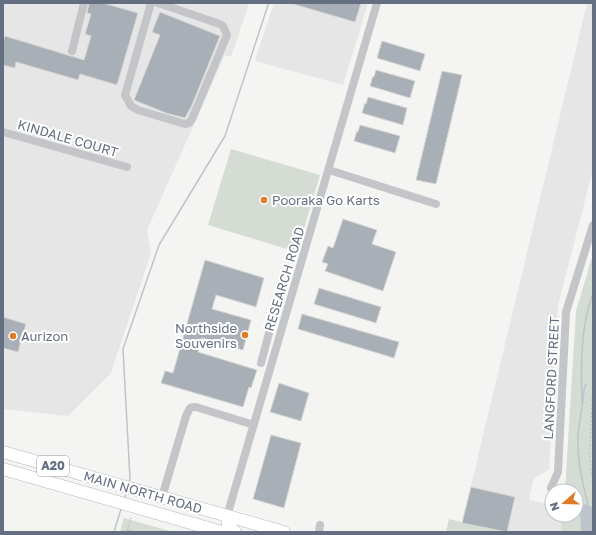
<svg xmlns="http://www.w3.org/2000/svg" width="596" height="535" font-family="'Golos Text',sans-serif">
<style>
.built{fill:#e5e6e5}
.green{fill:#d4dcd3}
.water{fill:#bdc4cb}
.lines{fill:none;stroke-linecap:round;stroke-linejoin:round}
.stream{stroke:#bdc4cb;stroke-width:1.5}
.building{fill:#a9afb6;stroke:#d6d7d4}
.highway-casing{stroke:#b5b7bb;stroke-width:13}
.path{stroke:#bcbdc0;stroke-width:1;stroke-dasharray:2 2;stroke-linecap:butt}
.minor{stroke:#c3c5c9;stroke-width:8}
.highway{stroke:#fff;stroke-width:12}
.poi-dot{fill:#e07b27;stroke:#fff;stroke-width:1.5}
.labels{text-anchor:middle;stroke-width:4;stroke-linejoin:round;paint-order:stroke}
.shield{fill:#fff;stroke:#939aa8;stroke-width:1}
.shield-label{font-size:12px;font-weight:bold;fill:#656f82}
.street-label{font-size:13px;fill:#656f82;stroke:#fff}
.poi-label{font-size:13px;fill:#656f82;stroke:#fff;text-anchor:start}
</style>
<rect width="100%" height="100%" fill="#f4f5f2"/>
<!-- built -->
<path class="built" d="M3,3H249L231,57L225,55L147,230L151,253L111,373L68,416L3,409Z
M274,3H368L343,85L255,61Z
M587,3H593V169L558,306L549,470L534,478L529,500L552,505V515H562L561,532H501L462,523Z"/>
<!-- green -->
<path class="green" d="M231,149L320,175L297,252L208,225Z
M593,254V532H561L562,515H576V491H565L576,311Z
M124,518L173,532H120Z
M449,519L501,532H446Z"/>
<!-- water -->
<path class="water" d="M586,504L593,508V532H581L580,507Z"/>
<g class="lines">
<!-- stream -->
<path class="stream" d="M586,384L584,390C583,405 579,421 578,436C577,460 582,482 588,504
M582,402C581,366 580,328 593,293
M129,482L130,479L123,349L159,245L225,136L268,5V3
M124,500L127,492
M114,532L121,509"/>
</g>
<!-- building -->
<path class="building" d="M89,3H103L138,13L117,85L80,74L78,80L16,62L15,68L3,65V42L5,36L84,60L91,36L85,34L91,14L87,13Z
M293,3H361L355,22L293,4Z
M160,12L220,36L192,105L185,118L166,113L134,100L160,35L152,32Z
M382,41L425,54L420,71L377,58Z
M376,70L415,81L410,98L370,86L373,76L374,77Z
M442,71L462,75L436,184L416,180Z
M368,97L407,108L403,125L362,113L365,103L366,104Z
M360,125L400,136L395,153L354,141L357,131L358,132Z
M343,219L377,230L372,244L396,252L383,291L325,271L328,264L322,262L328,246L333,248Z
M205,260L264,278L256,307L216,295L212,309L251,320L243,350L202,338L198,352L257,370L251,388L249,387L243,407L161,383L165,371L173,373Z
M319,288L381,307L376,323L314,304Z
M302,314L399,342L394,358L298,329Z
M3,317L26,324L18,352L3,348Z
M279,383L309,393L301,421L270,412Z
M271,435L301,443L284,508L253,499Z
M471,487L515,497L507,532L462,523Z"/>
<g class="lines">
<defs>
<path id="highway" d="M3,452L284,532
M3,469L222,532
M227,516L228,525L235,532"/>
</defs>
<!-- highway casing -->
<use href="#highway" class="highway-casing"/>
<!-- path -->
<path class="path" d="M593,376L591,428L589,453L593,482
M127,531L131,517
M125,532L130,530L133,532"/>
<!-- minor -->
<path class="minor" d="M151,3L125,95L131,106L138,110L185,124L189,123L192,119L227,35L223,26L220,24L158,3
M72,51L84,3
M3,132L127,167
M329,170L436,204
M261,363L277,303
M551,488L558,472L566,312L593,225
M162,497L186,416L190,408L193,407H196L254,425
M227,516L377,3
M319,532L320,525"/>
<!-- highway -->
<use href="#highway" class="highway"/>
</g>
<!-- markers -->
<g class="poi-dot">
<circle cx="264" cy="200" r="4"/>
<circle cx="245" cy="335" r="4"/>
<circle cx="13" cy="336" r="4"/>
</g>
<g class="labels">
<!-- shield labels -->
<rect class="shield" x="37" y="456" width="32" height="20" rx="3"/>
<g class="shield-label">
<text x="53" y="470">A20</text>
</g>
<!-- street labels -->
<g class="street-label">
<text transform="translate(68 138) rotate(16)" y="5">KINDALE COURT</text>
<text transform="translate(284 279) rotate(-73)" y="5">RESEARCH ROAD</text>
<text transform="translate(551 378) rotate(-87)" y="5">LANGFORD STREET</text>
<text transform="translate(143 492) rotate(16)" y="5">MAIN NORTH ROAD</text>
</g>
<!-- poi labels -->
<g class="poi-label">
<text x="272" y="205">Pooraka Go Karts</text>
<text x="237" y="333" text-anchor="end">Northside<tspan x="237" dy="15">Souvenirs</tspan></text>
<text x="21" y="341">Aurizon</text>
</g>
</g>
<!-- border -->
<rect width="596" height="535" fill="none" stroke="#656f82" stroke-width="8"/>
<!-- north arrow -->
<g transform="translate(564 503) rotate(250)"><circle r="19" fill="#ffffff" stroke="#c1c5cd"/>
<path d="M0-3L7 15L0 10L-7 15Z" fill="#e07b27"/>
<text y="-6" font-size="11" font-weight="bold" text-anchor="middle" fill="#656f82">N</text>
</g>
</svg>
